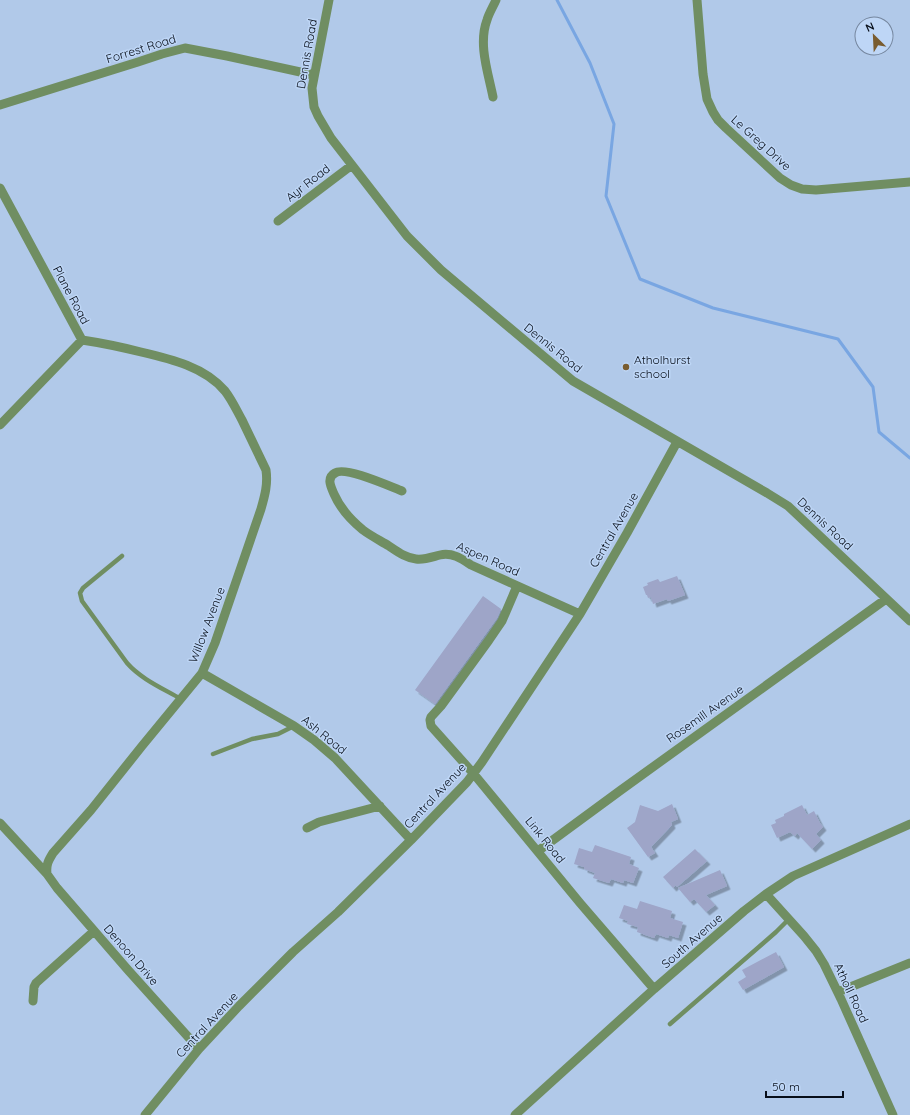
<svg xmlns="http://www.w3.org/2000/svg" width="910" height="1115" font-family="Quicksand,sans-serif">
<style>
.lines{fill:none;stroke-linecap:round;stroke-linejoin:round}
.stream{stroke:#79a6e2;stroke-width:3}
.building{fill:#9ea5c8;filter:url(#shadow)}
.lane{stroke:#708e62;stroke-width:4.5}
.street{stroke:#708e62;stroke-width:9}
.poi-dot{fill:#795c30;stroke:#bed6f6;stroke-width:1.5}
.labels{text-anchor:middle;stroke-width:3;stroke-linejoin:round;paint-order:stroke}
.street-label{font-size:12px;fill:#070e19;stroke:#bed6f6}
.poi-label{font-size:12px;fill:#070e19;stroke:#bed6f6;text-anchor:start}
</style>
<defs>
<filter id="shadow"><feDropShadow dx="3.5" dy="3.5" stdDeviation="0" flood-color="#0004"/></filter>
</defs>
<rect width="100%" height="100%" fill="#b1c9e9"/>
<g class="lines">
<!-- stream -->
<path class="stream" d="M557,0L590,63L614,124L606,196L640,279L713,308L838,339L873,387L879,432L910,458"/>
</g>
<!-- building -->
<path class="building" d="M677,576L685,595L668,601L667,599L653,604L651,597L648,598L647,595H646L643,587L648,585L647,583L658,579L660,582Z
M483,596L501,609L497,618L435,704L415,690Z
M672,804L678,819L671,822L672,825L651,847L655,853L648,857L627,828L635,822L640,805L658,811Z
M802,805L807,815L814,811L820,823L823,827L816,834L821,840L812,849L797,833L795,836L790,832L777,838L771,825L776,823L775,820L784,816V814Z
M595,845L631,857L629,864L639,868L633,883L624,880L623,883L611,879L609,883L593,878L595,873L584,869V867L574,864L579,848L592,852Z
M695,849L707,861L677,887L676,885L673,888L663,877Z
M720,870L727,886L706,895L715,905L706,912L694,899L690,902L678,888Z
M640,901L672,911L670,918L683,922L678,938L669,935L668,938L656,934L654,938L637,932L638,927L627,924L628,921L619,918L624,905L637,909Z
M776,952L784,967L743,990L738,982L746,977L742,970Z"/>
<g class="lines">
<!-- lane -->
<path class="lane" d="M122,556L83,588L80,593L82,601L127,663C141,679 162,688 181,699
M213,754L252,739L278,734L294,726
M670,1024L776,932L789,919"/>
<!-- street -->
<path class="street" d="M329,0L312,88L314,107L318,116L331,138L407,236L441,270L573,381L767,493L788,506L910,621
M697,0L703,74L707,99L713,112L718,120L726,128L780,178L791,185L802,189L816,190L910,182
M493,97C488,72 478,44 487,20C489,13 493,7 496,0
M0,105L138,62L162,54L185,48L227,56L314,75
M0,188L82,340C102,343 121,347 141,352C171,359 205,367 225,391C232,400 237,411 242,420C250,437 258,453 266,470C268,484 265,495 261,509L215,643L202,673L142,746L91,810L53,853C48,861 46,865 47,874
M278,221L352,165
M0,425L82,340
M402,491C389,486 345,466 335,473C326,478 331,487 334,494C340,508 352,521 363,530C371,536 381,541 389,546C398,552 406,558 416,559C425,560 432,557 440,555C452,552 462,559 471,565L580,614
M517,586L502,621L489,640L441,706L431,717L430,720L431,726L473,773L580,903L654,989
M202,673L294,726L314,740L335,758L411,840
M0,823L47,874L57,888L128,970L199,1049
M307,828L319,822L380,806
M538,851L621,790L886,599
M766,894L804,936L816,951L824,964L841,999L893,1115
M838,992L910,963
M33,1001L34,987L36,983L94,931
M145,1115L199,1049L239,1006L293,952L338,912L411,840L467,782L482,762L580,614L627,533L677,442
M515,1115L654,989L744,911L766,894L793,876L910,824"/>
</g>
<!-- markers -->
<circle class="poi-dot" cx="626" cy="367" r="4"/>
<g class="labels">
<!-- street labels -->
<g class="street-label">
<text transform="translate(141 49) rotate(-17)" y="4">Forrest Road</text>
<text transform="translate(307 54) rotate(-80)" y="4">Dennis Road</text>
<text transform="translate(761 143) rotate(42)" y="4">Le Greg Drive</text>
<text transform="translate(308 183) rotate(-38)" y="4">Ayr Road</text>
<text transform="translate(71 295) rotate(62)" y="4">Plane Road</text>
<text transform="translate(553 348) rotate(39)" y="4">Dennis Road</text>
<text transform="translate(825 524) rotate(43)" y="4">Dennis Road</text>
<text transform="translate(614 530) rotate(-60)" y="4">Central Avenue</text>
<text transform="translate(488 559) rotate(24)" y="4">Aspen Road</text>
<text transform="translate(207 625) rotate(-69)" y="4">Willow Avenue</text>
<text transform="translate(705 714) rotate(-35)" y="4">Rosemill Avenue</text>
<text transform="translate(324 735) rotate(39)" y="4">Ash Road</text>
<text transform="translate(435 796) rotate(-47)" y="4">Central Avenue</text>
<text transform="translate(545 840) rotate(51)" y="4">Link Road</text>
<text transform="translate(692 941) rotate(-41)" y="4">South Avenue</text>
<text transform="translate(131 955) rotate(49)" y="4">Denoon Drive</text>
<text transform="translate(851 993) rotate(65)" y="4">Atholl Road</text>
<text transform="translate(207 1025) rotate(-47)" y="4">Central Avenue</text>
</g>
<!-- poi labels -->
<g class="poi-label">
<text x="634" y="364">Atholhurst<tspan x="634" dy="14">school</tspan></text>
</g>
</g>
<!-- north arrow -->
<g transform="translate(874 36) rotate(336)"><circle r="19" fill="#bed6f6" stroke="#75869e"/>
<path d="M0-3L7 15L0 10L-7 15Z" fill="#795c30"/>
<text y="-6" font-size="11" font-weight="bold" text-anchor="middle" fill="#070e19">N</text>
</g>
<!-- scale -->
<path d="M766 1091v6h77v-6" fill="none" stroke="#070e19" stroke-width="2"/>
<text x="772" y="1091" font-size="12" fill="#070e19" stroke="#bed6f6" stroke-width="3" paint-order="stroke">50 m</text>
</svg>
